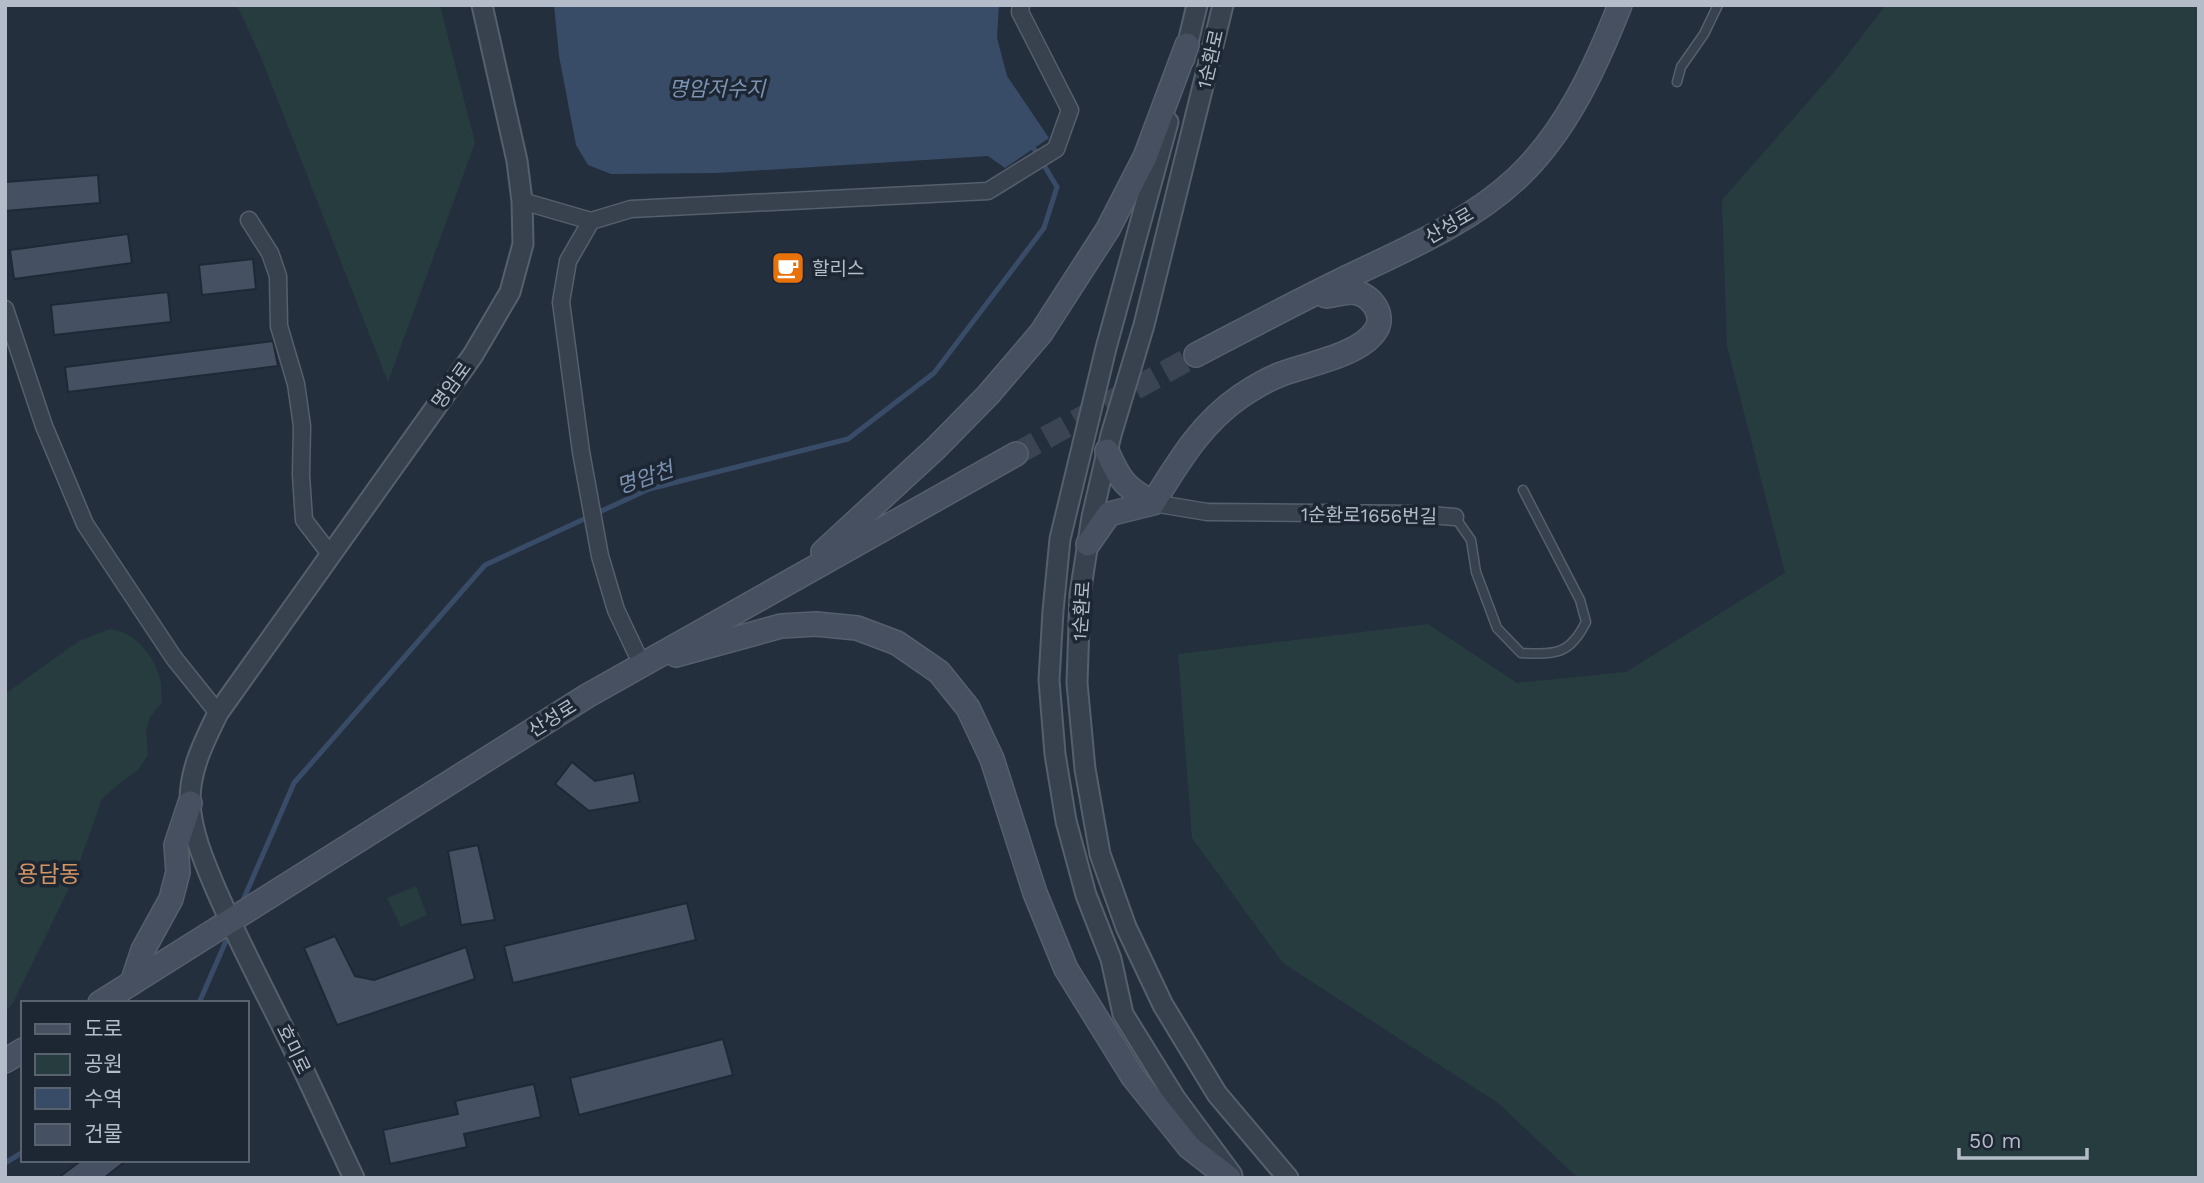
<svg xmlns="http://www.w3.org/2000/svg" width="2204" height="1183" font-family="'Work Sans','Noto Sans KR',sans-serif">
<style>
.green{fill:#263c3f}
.water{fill:#394c67}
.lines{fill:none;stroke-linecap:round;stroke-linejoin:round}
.stream{stroke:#394c67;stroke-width:5}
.building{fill:#455162;stroke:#1f2835;stroke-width:2}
.secondary-tunnel{stroke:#3a4453;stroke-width:23;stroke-dasharray:23 11;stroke-linecap:butt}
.service-casing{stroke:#565f6c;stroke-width:11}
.minor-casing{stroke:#565f6c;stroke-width:19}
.tertiary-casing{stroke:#565f6c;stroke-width:23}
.secondary-casing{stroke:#565f6c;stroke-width:26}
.service{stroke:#38414e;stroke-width:8}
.minor{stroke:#38414e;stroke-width:16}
.tertiary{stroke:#38414e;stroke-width:19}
.secondary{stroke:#465061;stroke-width:23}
.labels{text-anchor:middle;stroke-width:7;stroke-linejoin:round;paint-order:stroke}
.street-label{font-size:19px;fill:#b4bcc9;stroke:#1d2633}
.poi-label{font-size:19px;fill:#b4bcc9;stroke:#1d2633;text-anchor:start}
.water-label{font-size:21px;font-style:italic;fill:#7c92b1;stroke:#1d2633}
.quarter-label{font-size:23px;fill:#d59563;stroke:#1d2633}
</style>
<rect width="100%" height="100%" fill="#242f3e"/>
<!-- green -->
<path class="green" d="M237,5H440L475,143L388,382L262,60Z
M1886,5H2199V1178H1578L1498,1103L1283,963L1192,838L1178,654L1428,624L1517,683L1626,672L1785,573L1727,346L1722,200L1835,71Z
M110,629C135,632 154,655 160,679C162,686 161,694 162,702L150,717L146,730L148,755L138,770L120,783L102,799L74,878L13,1003L5,1012V694L79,641Z
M416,886L427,915L401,927L387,898Z"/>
<!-- water -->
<path class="water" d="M554,5H999L997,38L1007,76L1049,138L1005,168L988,156L716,173L611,174L588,165L576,145L559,56Z"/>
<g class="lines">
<!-- stream -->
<path class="stream" d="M244,898L294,783L485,565L649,489L848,439L934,373L1044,228L1057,187L1030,142
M199,1003L226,941
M5,1163L23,1152"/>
</g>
<!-- building -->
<path class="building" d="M98,175L100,203L5,211V182Z
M128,234L132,263L14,279L10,250Z
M253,259L256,289L202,295L199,265Z
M168,292L171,322L54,335L51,305Z
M273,341L278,366L68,392L65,367Z
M572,762L595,781L634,773L640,802L589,811L555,784Z
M478,845L495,920L461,925L448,851Z
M687,903L696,940L513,983L504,946Z
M335,936L355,976L374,980L466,947L475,979L337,1025L304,948Z
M723,1039L733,1075L579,1115L570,1078Z
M534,1084L541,1117L464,1134L467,1147L390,1164L383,1130L458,1114L455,1101Z
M82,1160H127L104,1178H58Z"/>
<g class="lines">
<!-- secondary-tunnel -->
<path class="secondary-tunnel" d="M1016,454L1196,355"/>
<defs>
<path id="service" d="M1677,82L1681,67L1704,34L1718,5
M1455,517L1471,540L1476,572L1497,628L1521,653C1555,654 1569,656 1586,622L1580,600L1523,490"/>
<path id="minor" d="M522,201L591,221L568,261L561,302L581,452L600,556L616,610L642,665
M249,220L270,253L278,276L279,326L296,384L302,426L301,475L304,520L330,554
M591,221L631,209L988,191L1056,149L1070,110L1020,12L1021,5
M5,309L44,426L85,524L174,658L218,713
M1153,503L1207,512L1417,514L1455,517"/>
<path id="tertiary" d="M1223,5L1144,325L1111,435L1092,517L1080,594L1077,683L1085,769L1100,854L1126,927L1163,1005L1217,1094L1288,1178
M1184,59L1197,5
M1168,122L1106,348L1060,539L1053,611L1049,680L1055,754L1066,821L1086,895L1111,959L1123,1014L1175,1098L1232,1175
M354,1178C329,1126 307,1075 281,1024C258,978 234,932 214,885C203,859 192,832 190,804C189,770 204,742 218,713L473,355L510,292L523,244L522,201L517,161L482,5"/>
<path id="secondary" d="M1196,355C1246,329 1296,302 1348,277C1406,249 1469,223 1517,178C1566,132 1596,66 1620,5
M1107,451C1120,481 1125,487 1153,503
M1088,544L1109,514L1153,503C1178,463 1201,423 1241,396C1253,388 1266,380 1279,375C1306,364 1360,356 1376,330C1386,314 1370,293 1352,292C1344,292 1334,295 1326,296
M823,552L936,448L988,395L1041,333L1108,229L1145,157L1187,45
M676,655L781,626L816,624L857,628L897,643L939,672L968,708L992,759L1035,893L1066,969L1133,1077L1189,1147L1229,1178
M132,983L143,950L171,899L178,872L176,845L190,803
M100,1003L587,696L1016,454
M5,1061L23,1050"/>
</defs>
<!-- service casing -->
<use href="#service" class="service-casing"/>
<!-- minor casing -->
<use href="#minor" class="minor-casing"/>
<!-- tertiary casing -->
<use href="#tertiary" class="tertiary-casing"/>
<!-- secondary casing -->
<use href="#secondary" class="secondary-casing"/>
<!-- service -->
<use href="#service" class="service"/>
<!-- minor -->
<use href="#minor" class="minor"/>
<!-- tertiary -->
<use href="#tertiary" class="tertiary"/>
<!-- secondary -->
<use href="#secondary" class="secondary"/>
</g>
<!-- icons -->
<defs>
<symbol id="cafe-square" viewBox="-11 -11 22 22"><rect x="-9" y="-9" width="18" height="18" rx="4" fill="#e8710a" stroke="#1d2633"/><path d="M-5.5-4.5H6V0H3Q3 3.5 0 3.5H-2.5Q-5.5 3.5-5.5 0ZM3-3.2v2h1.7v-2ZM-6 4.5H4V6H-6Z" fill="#fff"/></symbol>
</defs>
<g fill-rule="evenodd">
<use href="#cafe-square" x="769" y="249" width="38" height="38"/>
</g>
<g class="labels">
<!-- street labels -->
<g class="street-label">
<text transform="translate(1210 59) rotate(-77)" y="7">1순환로</text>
<text transform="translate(1449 225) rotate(-30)" y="7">산성로</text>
<text transform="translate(451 385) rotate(-54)" y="7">명암로</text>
<text transform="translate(1369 515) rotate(1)" y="7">1순환로1656번길</text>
<text transform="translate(1081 611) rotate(-86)" y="7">1순환로</text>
<text transform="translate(552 718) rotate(-32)" y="7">산성로</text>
<text transform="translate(294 1049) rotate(64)" y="7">호미로</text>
</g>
<!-- poi labels -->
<g class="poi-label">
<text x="812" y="275">할리스</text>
</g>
<!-- water labels -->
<g class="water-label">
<text x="717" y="96">명암저수지</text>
<text transform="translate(645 478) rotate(-19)" y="7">명암천</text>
</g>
<!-- quarter labels -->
<g class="quarter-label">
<text x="49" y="882">용담동</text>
</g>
</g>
<!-- border -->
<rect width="2204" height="1183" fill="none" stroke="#b4bcc9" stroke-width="14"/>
<!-- legend -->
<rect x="21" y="1001" width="228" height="161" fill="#1d2633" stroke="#59626f" stroke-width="2"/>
<rect x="35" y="1024" width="35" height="10" fill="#465061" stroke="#59626f" stroke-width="2"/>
<text x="84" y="1036" font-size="21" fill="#b4bcc9">도로</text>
<rect x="35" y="1054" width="35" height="21" fill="#263c3f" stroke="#59626f" stroke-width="2"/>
<text x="84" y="1071" font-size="21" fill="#b4bcc9">공원</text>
<rect x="35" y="1088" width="35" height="21" fill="#394c67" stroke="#59626f" stroke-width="2"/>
<text x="84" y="1106" font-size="21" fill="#b4bcc9">수역</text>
<rect x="35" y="1124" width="35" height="21" fill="#455162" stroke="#59626f" stroke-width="2"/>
<text x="84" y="1141" font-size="21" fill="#b4bcc9">건물</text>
<!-- scale -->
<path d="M1959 1148v10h128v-10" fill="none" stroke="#b4bcc9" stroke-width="3.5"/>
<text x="1969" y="1148" font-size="21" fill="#b4bcc9" stroke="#1d2633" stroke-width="5" paint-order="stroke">50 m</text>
</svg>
